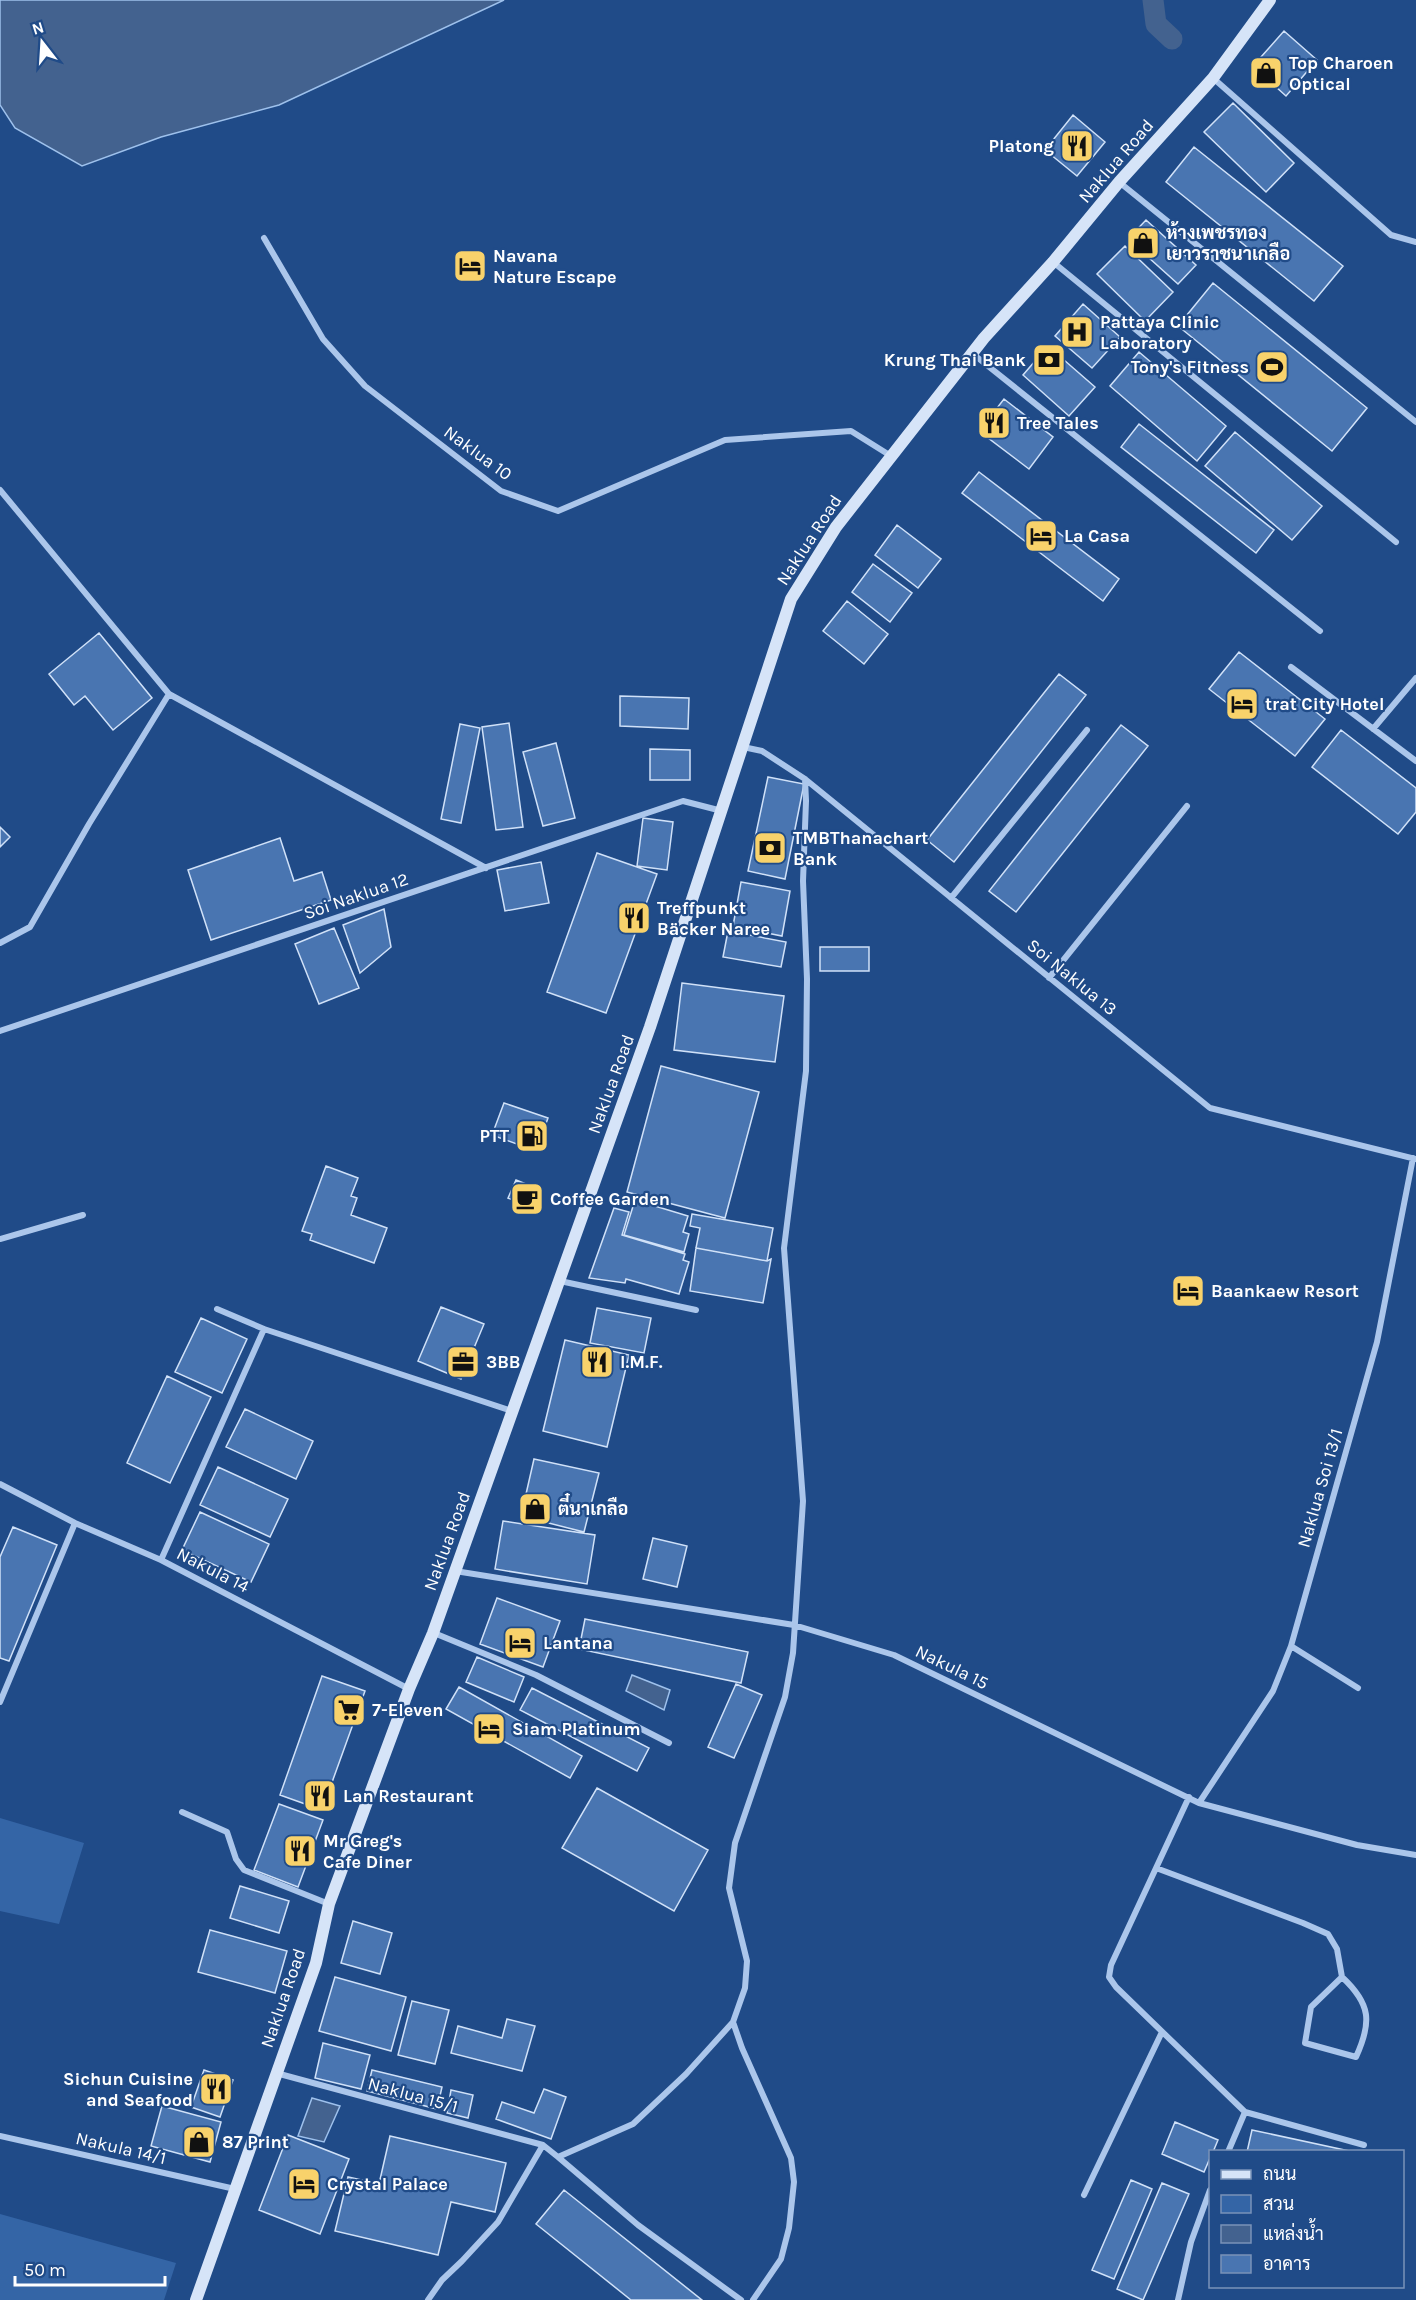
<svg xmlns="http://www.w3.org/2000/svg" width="1416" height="2300" font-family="Karla,Sarabun,sans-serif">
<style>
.green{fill:#3465a6}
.water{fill:#43628f;stroke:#9ec1ec;stroke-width:1.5}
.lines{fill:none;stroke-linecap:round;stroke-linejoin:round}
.canal{stroke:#43628f;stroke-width:21}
.building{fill:#4975b1;stroke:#d0e1f8;stroke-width:1.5}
.street{stroke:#abc6eb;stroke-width:6}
.secondary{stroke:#d6e4f8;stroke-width:12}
.labels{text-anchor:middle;stroke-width:4.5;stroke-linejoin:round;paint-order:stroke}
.poi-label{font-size:18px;font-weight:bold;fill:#fff;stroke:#204b88;text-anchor:start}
.street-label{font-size:18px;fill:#fff;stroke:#204b88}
</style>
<rect width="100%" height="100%" fill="#204b88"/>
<!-- green -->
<path class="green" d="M0,1818L84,1843L59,1924L0,1911Z
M0,2214L176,2263L164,2300H0Z"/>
<!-- water -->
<path class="water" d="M0,0H504L279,105L161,137L82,166L15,128L0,105Z
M632,1675L670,1690L664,1710L626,1691Z
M312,2098L340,2106L324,2142L298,2136Z"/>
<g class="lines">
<!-- canal -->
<path class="canal" d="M1153,0L1156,24L1172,39"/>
</g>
<!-- building -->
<path class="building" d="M1284,31L1317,60L1286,96L1253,66Z
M1233,103L1294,163L1266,192L1204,132Z
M1073,115L1105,142L1077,176L1045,150Z
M1194,147L1343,266L1314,301L1166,182Z
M1146,220L1196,265L1178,284L1128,239Z
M1125,246L1173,292L1145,321L1097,274Z
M1213,283L1367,408L1332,451L1178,326Z
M1083,304L1120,337L1092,368L1055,336Z
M1048,346L1095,387L1069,416L1023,375Z
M1139,352L1226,426L1197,461L1110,386Z
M1004,399L1053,437L1029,469L979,431Z
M1139,424L1274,530L1256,553L1121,447Z
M1235,432L1322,506L1292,540L1205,466Z
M979,472L1119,579L1103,601L962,493Z
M897,525L941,559L918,588L875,555Z
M873,564L912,593L890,622L852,592Z
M847,601L888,634L864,664L823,631Z
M99,633L152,698L113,730L85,696L74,705L49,674Z
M1239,652L1325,719L1295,756L1209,689Z
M1059,674L1086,695L954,862L927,840Z
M620,696L689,698L688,729L620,726Z
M509,723L523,827L496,830L482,727Z
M460,724L480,728L461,823L441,819Z
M1121,725L1148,746L1016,912L989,891Z
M1341,730L1416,788V812L1398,834L1312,767Z
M556,743L575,818L543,826L523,752Z
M650,749L690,750V780H650Z
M768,777L804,784L785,879L748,871Z
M643,818L673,822L667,870L637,866Z
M0,827L10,837L0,847Z
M280,838L294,881L322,872L331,900L211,940L188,870Z
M597,853L657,874L606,1013L547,992Z
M541,862L549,903L505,911L497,870Z
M741,882L790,891L782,936L733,926Z
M384,909L391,947L360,973L343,925Z
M334,928L359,988L319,1004L295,944Z
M728,931L786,942L781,967L723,957Z
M820,947H869V971H820Z
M682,983L784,996L775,1062L674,1050Z
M661,1066L759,1092L725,1218L627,1192Z
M504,1103L548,1118L536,1151L492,1135Z
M326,1166L358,1178L351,1196L357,1198L351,1215L387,1228L374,1263L310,1240L312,1234L302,1231Z
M516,1180L541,1190L533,1209L508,1198Z
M635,1200L688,1216L683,1232L689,1234L684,1252L624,1235Z
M614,1208L629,1212L622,1235L685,1254L683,1260L689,1262L679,1294L626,1279L625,1283L589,1278Z
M692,1214L773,1228L767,1261L696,1248L700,1228L690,1226Z
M696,1248L767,1261L771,1259L763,1303L690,1291Z
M441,1307L484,1324L461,1379L418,1361Z
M597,1308L651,1318L644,1353L590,1343Z
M201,1318L247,1339L222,1393L175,1372Z
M565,1340L629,1355L607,1447L543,1431Z
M167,1376L211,1397L170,1483L127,1463Z
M245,1409L313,1441L296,1479L226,1447Z
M534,1459L599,1473L584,1532L521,1516Z
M218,1467L288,1499L270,1537L200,1505Z
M200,1512L269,1544L251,1582L182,1550Z
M503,1521L595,1535L587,1584L495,1569Z
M13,1527L57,1545L9,1661L0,1658V1557Z
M653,1538L687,1546L677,1587L643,1579Z
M497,1598L560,1621L543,1667L480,1644Z
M585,1619L748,1652L741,1683L579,1649Z
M477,1657L524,1677L514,1702L466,1682Z
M322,1676L365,1691L322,1810L280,1795Z
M736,1684L762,1695L734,1758L708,1747Z
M459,1687L582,1756L570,1778L446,1709Z
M532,1688L649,1748L637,1771L520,1710Z
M597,1788L708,1850L674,1911L562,1848Z
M279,1804L323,1820L298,1887L254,1870Z
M240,1886L289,1901L279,1933L230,1918Z
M353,1921L392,1933L380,1974L341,1963Z
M210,1930L287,1951L275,1993L198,1972Z
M335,1977L406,1997L391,2051L319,2031Z
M412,2001L449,2010L435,2064L398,2055Z
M507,2019L535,2026L522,2071L451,2053L458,2026L502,2038Z
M323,2043L370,2055L361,2089L315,2078Z
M204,2070L233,2080L220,2117L191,2107Z
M372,2070L442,2087L437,2109L367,2091Z
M544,2089L566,2097L551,2139L496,2119L502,2102L534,2113Z
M451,2090L473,2095L468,2118L447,2113Z
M162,2106L221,2122L210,2162L151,2146Z
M1175,2122L1218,2140L1213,2152H1210V2158L1204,2172L1162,2154Z
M1252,2130L1354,2152H1247Z
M288,2135L349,2159L320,2234L259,2210Z
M390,2136L506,2163L495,2212L451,2202L438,2255L335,2231L348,2177L379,2184Z
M1131,2180L1152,2189L1114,2279L1092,2270Z
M1162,2183L1189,2194L1143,2300L1117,2289Z
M564,2190L702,2300H631L536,2224Z"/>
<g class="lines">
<!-- street -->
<path class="street" d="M1213,78L1391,235L1416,242
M1119,182L1416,422
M264,238L323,339L365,386L501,491L558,511L725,440L851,431L891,456
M1053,262L1396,542
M973,354L1320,631
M0,490L169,694L486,868
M1291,667L1416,761
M1373,729L1416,678
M743,747L762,751L805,779L1210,1108L1416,1159
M951,898L1087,730
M0,943L30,927L89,824L169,694
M1049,978L1187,806
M0,1031L683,801L722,811
M0,1239L83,1215
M560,1281L696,1310
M217,1309L264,1329L512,1411
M0,1484L75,1523L161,1560L409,1689
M161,1560L264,1329
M455,1571L794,1625L894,1655L1199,1803L1357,1845L1416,1855
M434,1633L536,1675L669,1743
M1291,1646L1358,1688
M0,1702L75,1523
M1189,1797L1111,1965L1109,1977L1116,1987L1245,2112L1364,2145
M1199,1803L1273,1691L1291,1646L1377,1342L1413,1158
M182,1812L227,1832L236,1859L244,1870L329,1904
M1156,1868L1303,1923L1328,1934L1337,1949L1342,1977L1311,2007L1305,2043L1356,2057C1372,2022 1371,2004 1342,1977
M733,2022L742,2048L791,2158L794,2182L789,2228L781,2259L753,2300
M276,2073L543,2145L558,2157L633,2124L686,2074L733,2022L745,1988L747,1961L729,1888L735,1843L785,1697L793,1653L803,1501L784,1248L806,1071L807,979L803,881L806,801L805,779
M0,2136L235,2189
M1228,2152L1245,2112
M558,2157L638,2225L741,2300
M1084,2195L1162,2032
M428,2300L442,2280L462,2261L498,2222L543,2145
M1178,2300L1191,2242L1210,2190"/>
<!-- secondary -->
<path class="secondary" d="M196,2300L316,1963L329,1904L409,1689L433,1633L650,1027L791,599L836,527L984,338L1053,262L1119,182L1213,78L1270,0"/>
</g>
<!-- icons -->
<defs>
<symbol id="shop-square" viewBox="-11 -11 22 22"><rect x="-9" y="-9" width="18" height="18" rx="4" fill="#f8d26b" stroke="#204b88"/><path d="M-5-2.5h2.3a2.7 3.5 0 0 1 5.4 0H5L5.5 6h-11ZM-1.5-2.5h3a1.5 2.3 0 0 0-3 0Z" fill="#111"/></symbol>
<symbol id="restaurant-square" viewBox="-11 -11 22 22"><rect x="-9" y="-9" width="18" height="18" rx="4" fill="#f8d26b" stroke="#204b88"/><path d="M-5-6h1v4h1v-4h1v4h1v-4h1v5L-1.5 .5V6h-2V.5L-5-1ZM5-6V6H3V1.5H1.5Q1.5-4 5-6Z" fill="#111"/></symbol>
<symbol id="hotel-square" viewBox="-11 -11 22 22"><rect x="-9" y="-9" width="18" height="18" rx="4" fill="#f8d26b" stroke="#204b88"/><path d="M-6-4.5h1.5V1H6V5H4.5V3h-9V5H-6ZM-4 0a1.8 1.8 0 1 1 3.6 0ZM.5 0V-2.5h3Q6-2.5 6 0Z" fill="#111"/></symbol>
<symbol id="hospital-square" viewBox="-11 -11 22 22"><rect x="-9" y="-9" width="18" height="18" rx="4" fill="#f8d26b" stroke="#204b88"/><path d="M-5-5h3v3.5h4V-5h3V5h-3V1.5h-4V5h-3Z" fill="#111"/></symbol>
<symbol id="bank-square" viewBox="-11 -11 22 22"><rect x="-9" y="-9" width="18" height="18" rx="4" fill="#f8d26b" stroke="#204b88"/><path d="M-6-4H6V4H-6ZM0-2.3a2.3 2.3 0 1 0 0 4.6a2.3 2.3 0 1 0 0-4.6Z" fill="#111"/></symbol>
<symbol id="stadium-square" viewBox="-11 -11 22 22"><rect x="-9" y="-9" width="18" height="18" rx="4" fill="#f8d26b" stroke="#204b88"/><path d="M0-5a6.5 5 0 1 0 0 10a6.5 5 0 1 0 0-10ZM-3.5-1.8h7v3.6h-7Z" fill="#111"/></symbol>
<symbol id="fuel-square" viewBox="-11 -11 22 22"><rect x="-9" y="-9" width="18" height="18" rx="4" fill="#f8d26b" stroke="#204b88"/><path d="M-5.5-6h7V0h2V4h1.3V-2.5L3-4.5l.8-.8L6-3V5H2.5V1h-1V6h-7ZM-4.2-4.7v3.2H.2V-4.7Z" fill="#111"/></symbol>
<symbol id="cafe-square" viewBox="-11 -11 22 22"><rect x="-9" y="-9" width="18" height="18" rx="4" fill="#f8d26b" stroke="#204b88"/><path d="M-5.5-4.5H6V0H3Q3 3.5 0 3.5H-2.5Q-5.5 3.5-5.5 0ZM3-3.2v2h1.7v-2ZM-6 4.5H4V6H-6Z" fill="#111"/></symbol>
<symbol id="office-square" viewBox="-11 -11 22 22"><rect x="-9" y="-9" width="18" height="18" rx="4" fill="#f8d26b" stroke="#204b88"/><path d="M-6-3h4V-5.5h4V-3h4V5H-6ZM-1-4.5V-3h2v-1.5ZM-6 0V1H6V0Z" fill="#111"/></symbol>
<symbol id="supermarket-square" viewBox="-11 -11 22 22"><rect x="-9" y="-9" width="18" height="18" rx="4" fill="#f8d26b" stroke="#204b88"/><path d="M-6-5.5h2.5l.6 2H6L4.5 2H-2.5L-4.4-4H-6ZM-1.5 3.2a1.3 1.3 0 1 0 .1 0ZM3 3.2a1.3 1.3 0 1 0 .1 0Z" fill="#111"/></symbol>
</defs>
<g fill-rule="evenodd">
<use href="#shop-square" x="1247" y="54" width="38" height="38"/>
<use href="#restaurant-square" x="1058" y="127" width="38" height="38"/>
<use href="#shop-square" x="1124" y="224" width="38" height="38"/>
<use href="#hotel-square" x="451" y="247" width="38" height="38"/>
<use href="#hospital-square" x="1058" y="313" width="38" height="38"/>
<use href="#bank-square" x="1030" y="341" width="38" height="38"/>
<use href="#stadium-square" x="1253" y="348" width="38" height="38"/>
<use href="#restaurant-square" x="975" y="404" width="38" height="38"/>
<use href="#hotel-square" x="1022" y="517" width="38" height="38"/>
<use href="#hotel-square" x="1223" y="685" width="38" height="38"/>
<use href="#bank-square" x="751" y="829" width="38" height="38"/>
<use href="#restaurant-square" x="615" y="899" width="38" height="38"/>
<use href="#fuel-square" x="513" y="1117" width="38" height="38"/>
<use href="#cafe-square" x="508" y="1180" width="38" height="38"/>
<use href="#hotel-square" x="1169" y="1272" width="38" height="38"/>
<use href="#office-square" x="444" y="1343" width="38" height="38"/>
<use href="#restaurant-square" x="578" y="1343" width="38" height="38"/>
<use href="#shop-square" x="516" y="1490" width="38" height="38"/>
<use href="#hotel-square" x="501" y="1624" width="38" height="38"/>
<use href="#supermarket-square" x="330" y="1691" width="38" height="38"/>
<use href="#hotel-square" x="470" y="1710" width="38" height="38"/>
<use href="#restaurant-square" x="301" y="1777" width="38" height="38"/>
<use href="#restaurant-square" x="281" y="1832" width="38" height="38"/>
<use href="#restaurant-square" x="197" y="2070" width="38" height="38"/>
<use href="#shop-square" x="180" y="2123" width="38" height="38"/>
<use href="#hotel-square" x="285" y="2165" width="38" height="38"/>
</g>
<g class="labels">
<!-- poi labels -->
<g class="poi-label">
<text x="1289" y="69">Top Charoen<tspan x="1289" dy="21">Optical</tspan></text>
<text x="1054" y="152" text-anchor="end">Platong</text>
<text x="1166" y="239">ห้างเพชรทอง<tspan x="1166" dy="21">เยาวราชนาเกลือ</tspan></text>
<text x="493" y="262">Navana<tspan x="493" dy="21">Nature Escape</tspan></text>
<text x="1100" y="328">Pattaya Clinic<tspan x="1100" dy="21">Laboratory</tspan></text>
<text x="1026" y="366" text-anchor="end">Krung Thai Bank</text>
<text x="1249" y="373" text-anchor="end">Tony's Fitness</text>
<text x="1017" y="429">Tree Tales</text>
<text x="1064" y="542">La Casa</text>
<text x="1265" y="710">trat City Hotel</text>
<text x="793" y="844">TMBThanachart<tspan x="793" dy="21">Bank</tspan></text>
<text x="657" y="914">Treffpunkt<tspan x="657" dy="21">Bäcker Naree</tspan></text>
<text x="509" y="1142" text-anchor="end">PTT</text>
<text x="550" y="1205">Coffee Garden</text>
<text x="1211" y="1297">Baankaew Resort</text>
<text x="486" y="1368">3BB</text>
<text x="620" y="1368">I.M.F.</text>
<text x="558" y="1515">ตี๋นาเกลือ</text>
<text x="543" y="1649">Lantana</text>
<text x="372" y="1716">7-Eleven</text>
<text x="512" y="1735">Siam Platinum</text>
<text x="343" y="1802">Lan Restaurant</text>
<text x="323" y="1847">Mr Greg's<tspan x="323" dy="21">Cafe Diner</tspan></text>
<text x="193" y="2085" text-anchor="end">Sichun Cuisine<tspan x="193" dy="21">and Seafood</tspan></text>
<text x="222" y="2148">87 Print</text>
<text x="327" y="2190">Crystal Palace</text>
</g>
<!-- street labels -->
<g class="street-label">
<text transform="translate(1116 161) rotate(-49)" y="6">Naklua Road</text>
<text transform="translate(478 453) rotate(36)" y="6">Naklua 10</text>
<text transform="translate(809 540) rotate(-57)" y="6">Naklua Road</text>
<text transform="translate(356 896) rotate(-19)" y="6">Soi Naklua 12</text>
<text transform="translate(1072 977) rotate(39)" y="6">Soi Naklua 13</text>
<text transform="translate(611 1084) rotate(-70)" y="6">Naklua Road</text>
<text transform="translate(1320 1488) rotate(-74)" y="6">Naklua Soi 13/1</text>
<text transform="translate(447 1541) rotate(-70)" y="6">Naklua Road</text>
<text transform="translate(213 1570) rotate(27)" y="6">Nakula 14</text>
<text transform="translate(952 1667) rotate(26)" y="6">Nakula 15</text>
<text transform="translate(283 1998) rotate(-71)" y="6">Naklua Road</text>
<text transform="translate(413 2095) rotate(15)" y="6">Naklua 15/1</text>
<text transform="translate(121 2148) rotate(13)" y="6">Nakula 14/1</text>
</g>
</g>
<!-- legend -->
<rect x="1209" y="2150" width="195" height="138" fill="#204b88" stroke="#7993b8" stroke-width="1.5"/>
<rect x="1221" y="2170" width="30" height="9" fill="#d6e4f8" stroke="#7993b8" stroke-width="1.5"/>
<text x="1263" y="2180" font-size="18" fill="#ffffff">ถนน</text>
<rect x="1221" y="2195" width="30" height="18" fill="#3465a6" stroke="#7993b8" stroke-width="1.5"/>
<text x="1263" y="2210" font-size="18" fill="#ffffff">สวน</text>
<rect x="1221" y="2225" width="30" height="18" fill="#43628f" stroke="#7993b8" stroke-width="1.5"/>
<text x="1263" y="2240" font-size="18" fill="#ffffff">แหล่งน้ำ</text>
<rect x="1221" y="2255" width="30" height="18" fill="#4975b1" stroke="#7993b8" stroke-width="1.5"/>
<text x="1263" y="2270" font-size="18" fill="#ffffff">อาคาร</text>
<!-- north arrow -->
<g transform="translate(42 42) rotate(343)" stroke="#204b88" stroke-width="4.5" paint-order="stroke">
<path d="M0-4.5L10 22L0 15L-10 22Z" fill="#ffffff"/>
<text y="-9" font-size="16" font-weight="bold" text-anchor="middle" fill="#ffffff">N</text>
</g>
<!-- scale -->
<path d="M15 2276v9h150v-9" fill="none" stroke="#ffffff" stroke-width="3"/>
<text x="24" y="2276" font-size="18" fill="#ffffff" stroke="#204b88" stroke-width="4.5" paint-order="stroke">50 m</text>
</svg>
